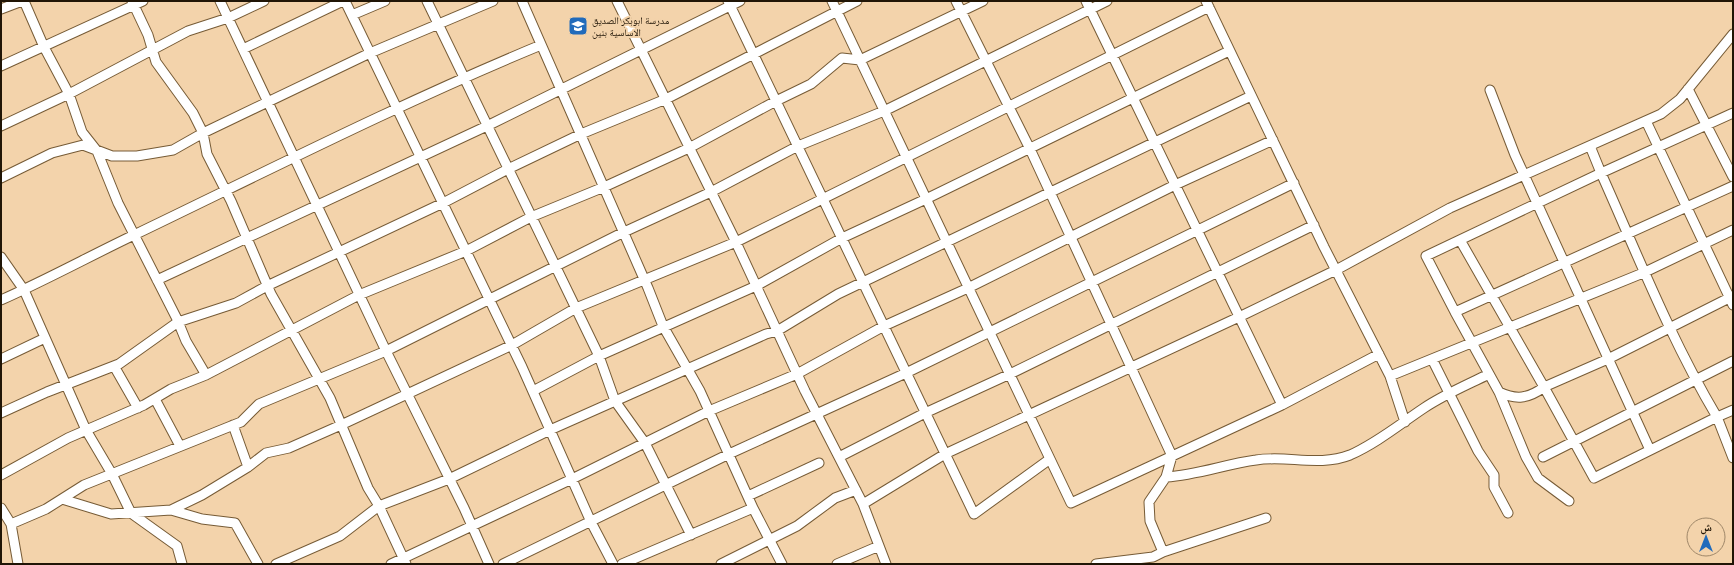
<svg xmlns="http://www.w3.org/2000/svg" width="1734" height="565" font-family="Roboto,'Noto Naskh Arabic',sans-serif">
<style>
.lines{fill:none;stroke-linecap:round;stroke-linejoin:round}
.minor-casing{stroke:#765b36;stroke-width:11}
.minor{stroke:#fff;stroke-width:9}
.labels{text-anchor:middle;stroke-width:4;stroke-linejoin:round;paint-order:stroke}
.poi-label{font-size:10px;fill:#201506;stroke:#f3d3ab;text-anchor:start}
</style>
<rect width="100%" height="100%" fill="#f3d3ab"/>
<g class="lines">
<defs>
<path id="minor" d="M24,1L44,47L69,94L82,132L97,151L118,203L177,319L186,341L206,375
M132,1L148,35L156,62L193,113L203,133L207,154L231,201L271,294L330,398L368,488L379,506L406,564
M220,1L386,351L464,508L489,564
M345,1L522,367L591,522L613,564
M427,1L599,356L615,401L645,443L691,535
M522,1L648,288L663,326L700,391L753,508L782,564
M617,1L733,236L805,391L863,504L886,564
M728,1L974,514L1050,459
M832,1L1071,503L1282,405
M956,1L1030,149L1172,456L1166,477L1149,502L1150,521L1163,552
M1086,1L1282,405L1379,354
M1206,1L1324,247L1390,376L1643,273L1733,230
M1,9L22,1
M352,15L385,1
M243,49L343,1
M1,66L143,1
M1688,89L1733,177
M1490,90L1515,155L1650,450
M1733,113L1601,173C1638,256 1671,340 1717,417L1594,478L1544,387C1528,399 1516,400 1499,392L1455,312C1547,270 1640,228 1733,186
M1646,121L1733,305
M1,126L69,94L188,31L228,18L264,1
M1,178L52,153L83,145L112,156H137L173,150L203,133L370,53L493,1
M1460,240L1544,387L1608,359L1733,296
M1,257L24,290L86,430L112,474L131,513L177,546L182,564
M157,280L487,126L740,1
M1,300C46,280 90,256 134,235C269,170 403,102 541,45
M1455,312L1426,256L1601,173L1590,146
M1,359L45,338
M1432,359L1478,451L1494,475V487L1508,513
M114,366L138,408
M1390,376L1405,422
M533,391L599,356L756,286L842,238L926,199L1229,51
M1499,392L1526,457L1538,478L1569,501
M155,399L180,446
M1733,410L1717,417L1733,458
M1,413L47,392L119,364L178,322L236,303L267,286L443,203L508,169L581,134L666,99L857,1
M233,425L248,467
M839,457L925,413L1010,374L1314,225
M1543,457L1733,361
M1,475L68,438L144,405L171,389L206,375L359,295L466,251L531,217L604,187L689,148L776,101L811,84L842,58L860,60L983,1
M1166,477C1197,475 1226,464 1256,460C1287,455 1319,467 1350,455C1377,443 1400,424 1424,408C1445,394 1467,385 1489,374
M748,496L819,463
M62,499L111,514L171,510L202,519L235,523L258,564
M863,504L945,454L1239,317L1336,270L1450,208L1661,114L1680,99L1733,34
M1,508L11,524L18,564
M171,510L202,495L248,467L266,453L289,448L341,425L512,345L576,308L736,242L1209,7
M11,524L46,509L84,485L241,422L259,404L386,351L624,232L711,192L798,146L884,111L1107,1
M276,564L340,536L379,506L449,479L550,430L766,334L777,331L838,294L1251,96
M391,564L572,479L709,411L797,374L884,326L968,288L1175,185L1273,140
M503,564L729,454L906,373L1294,183
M622,564L753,508
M721,564L797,526L835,498L856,490
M837,564L879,546
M1096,564L1153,557L1163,552L1266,518"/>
</defs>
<!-- minor casing -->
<use href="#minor" class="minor-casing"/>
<!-- minor -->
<use href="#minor" class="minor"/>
</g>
<!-- icons -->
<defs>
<symbol id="university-square" viewBox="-11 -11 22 22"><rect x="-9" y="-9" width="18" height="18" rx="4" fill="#216bbb" stroke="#f3d3ab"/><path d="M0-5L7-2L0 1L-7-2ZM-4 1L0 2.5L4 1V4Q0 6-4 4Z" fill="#fff"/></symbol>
</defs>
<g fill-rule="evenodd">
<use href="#university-square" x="567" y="15" width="22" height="22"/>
</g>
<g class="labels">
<!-- poi labels -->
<g class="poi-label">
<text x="592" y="24">مدرسة ابوبكر الصديق<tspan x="592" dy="12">الاساسية بنين</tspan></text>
</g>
</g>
<!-- border -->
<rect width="1734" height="565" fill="none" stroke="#201506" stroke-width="4"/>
<!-- north arrow -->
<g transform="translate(1706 537)"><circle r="19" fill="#f3d3ab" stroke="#9f8769"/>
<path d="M0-3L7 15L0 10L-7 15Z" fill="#216bbb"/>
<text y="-6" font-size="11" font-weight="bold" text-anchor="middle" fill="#201506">ش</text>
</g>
</svg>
